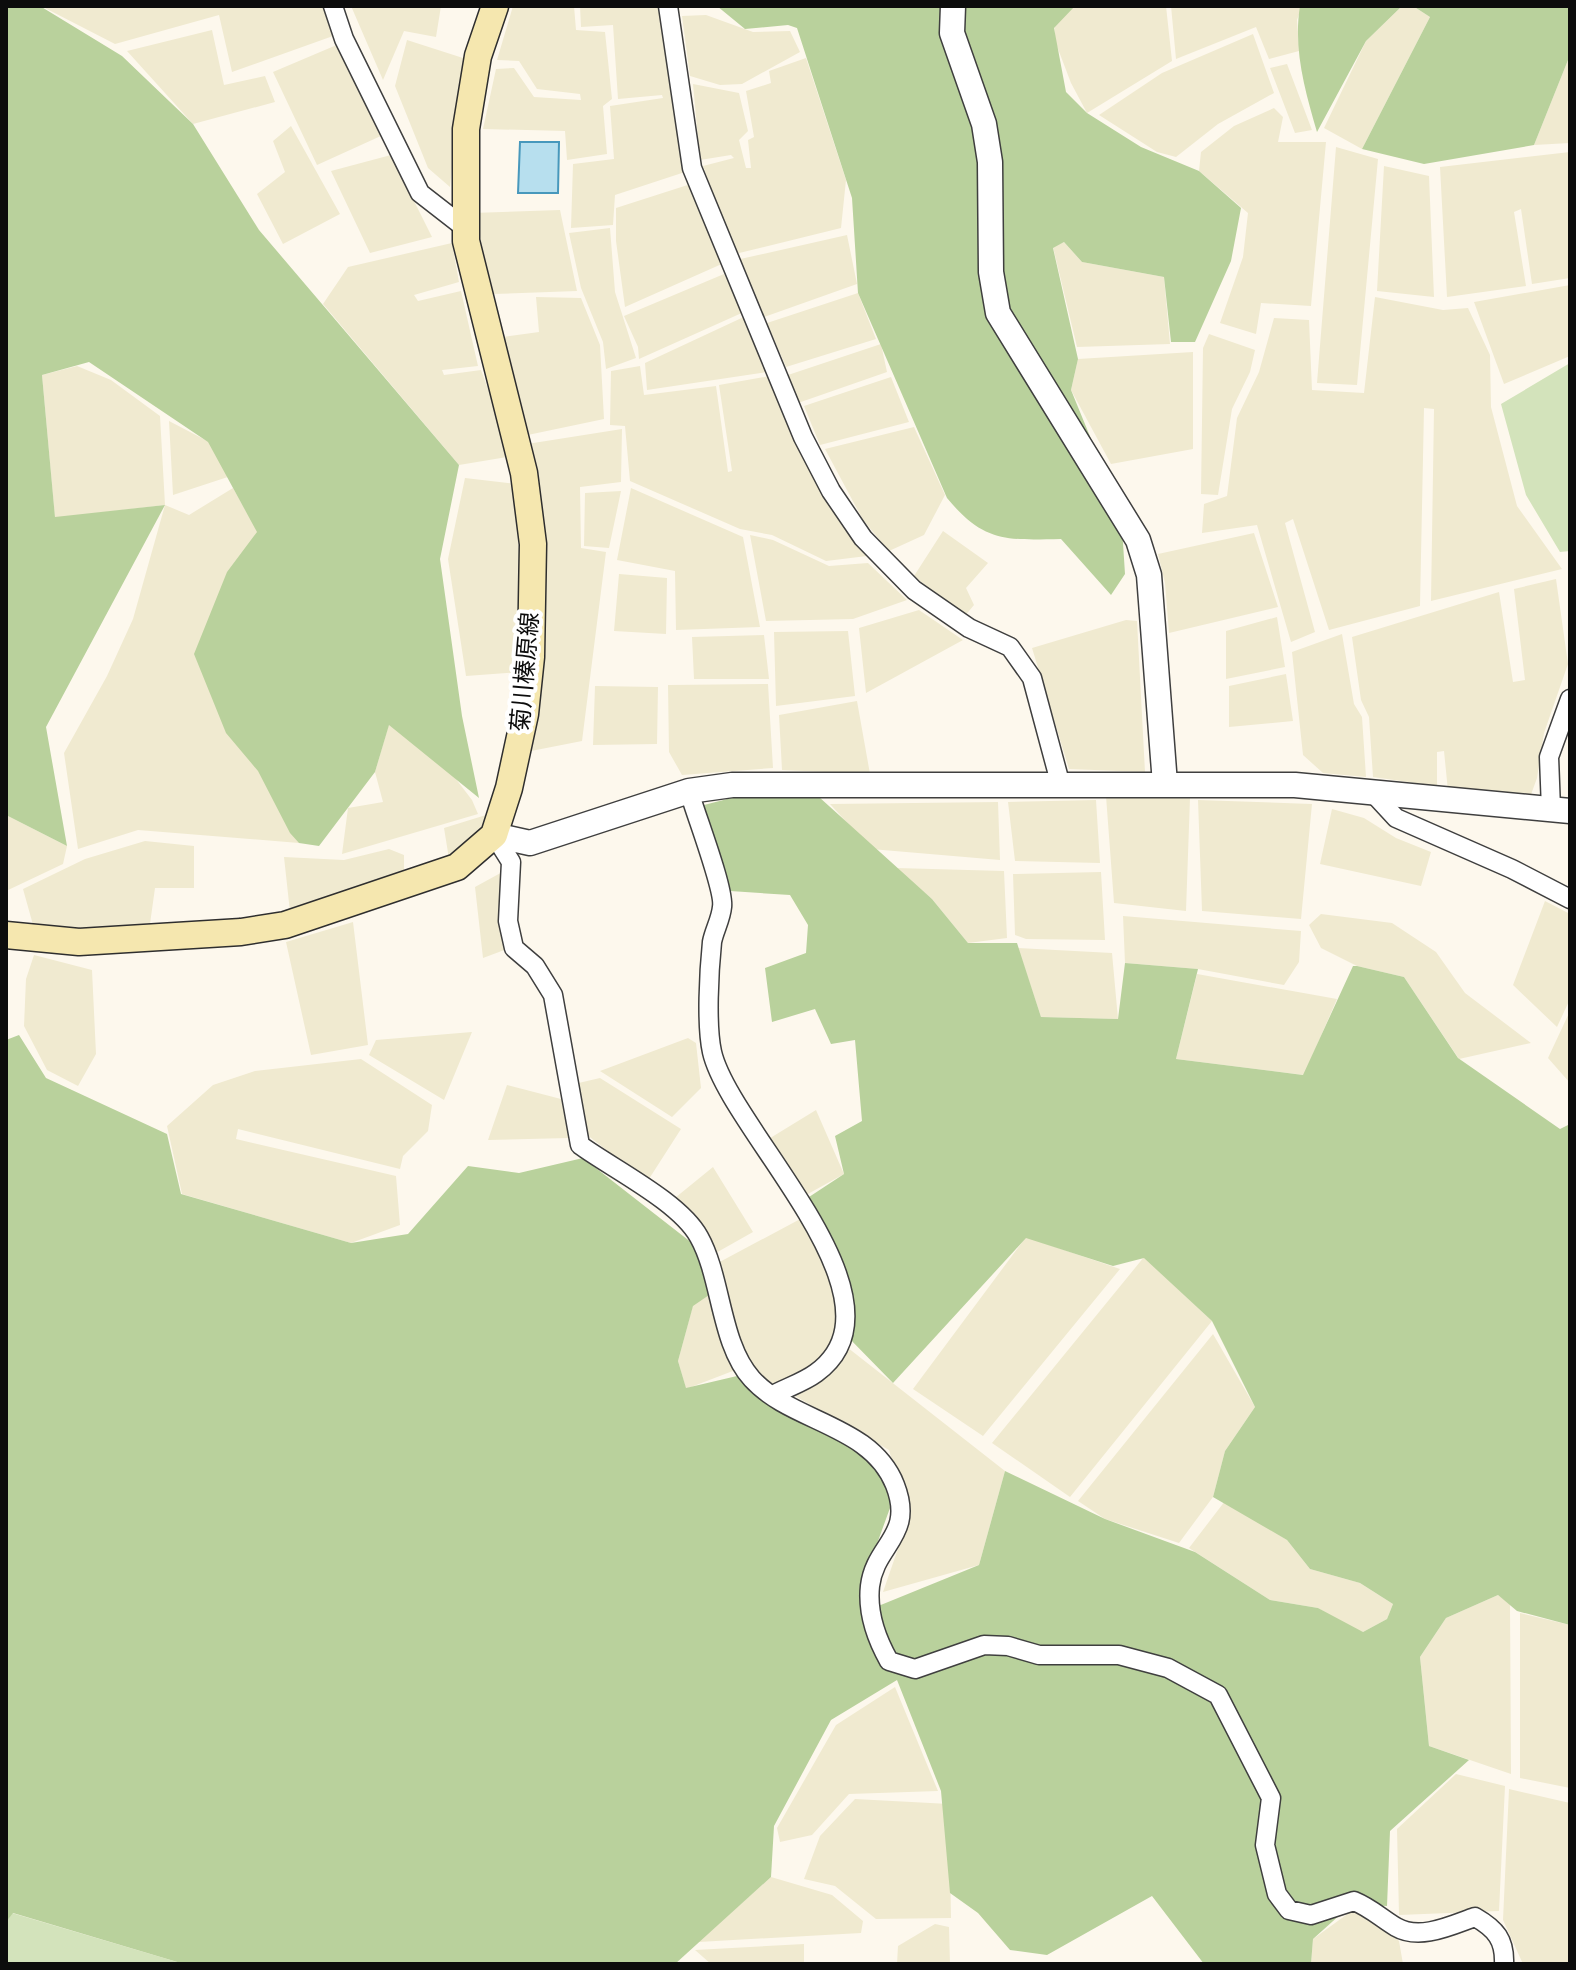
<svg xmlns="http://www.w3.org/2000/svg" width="1576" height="1970" font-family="Merriweather,'Noto Sans JP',serif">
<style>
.farmland{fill:#f0ead0}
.green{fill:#d3e3bb}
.forest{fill:#b9d19c}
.water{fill:#b7dfee;stroke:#4798bc;stroke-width:2}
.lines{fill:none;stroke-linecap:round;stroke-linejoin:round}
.minor-casing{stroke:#3f3f3f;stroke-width:21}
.tertiary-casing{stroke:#3f3f3f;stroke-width:27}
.secondary-casing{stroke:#2e2e2e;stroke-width:29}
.minor{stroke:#fff;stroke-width:18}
.tertiary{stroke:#fff;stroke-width:24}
.secondary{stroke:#f5e7af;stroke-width:26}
.labels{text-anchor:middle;stroke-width:8;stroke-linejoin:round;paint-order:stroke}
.street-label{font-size:24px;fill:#0c0c0c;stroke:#fff}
</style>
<rect width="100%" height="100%" fill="#fdf8ed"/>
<!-- farmland -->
<path class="farmland" d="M41,6H325L333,36L232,72L219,15L115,44Z
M351,6H441L436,37L404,31L383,80Z
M513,6H574L576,30L605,32L612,99L603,106L607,154L567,160L565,131L483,129L496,69L514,68L534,97L581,100L580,94L537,89L519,61L497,60Z
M580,6H668L669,81L685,172L615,195L613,225L571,228L573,164L614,159L610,106L663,98L662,95L618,99L613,25L581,27Z
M1068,6H1166L1172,61L1087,113L1071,83L1055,41L1054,19Z
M1171,6H1302L1297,20L1299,51L1269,59L1256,27L1176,59Z
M1402,6H1413L1430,17L1362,149L1324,128L1366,41Z
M706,15L753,32L790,31L800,52L742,84L720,85L690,76L682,16Z
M212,30L224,85L265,76L275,102L193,124L127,51Z
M1253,34L1274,93L1218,124L1176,157L1157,152L1099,115L1162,73Z
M407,40L463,58L450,187L428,168L395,86Z
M339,44L383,135L317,165L273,72Z
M1570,55V143L1534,145Z
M806,58L846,180L841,228L735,254L703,166L734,158L731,155L700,160L693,84L739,93L748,131L739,140L746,168H751L748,140L754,137L746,91L771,83L769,71Z
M1287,64L1312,130L1295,133L1270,68Z
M1274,108L1283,117L1278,142H1326L1311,306L1261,303L1256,334L1220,323L1243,257L1248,213L1199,171L1201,152L1234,126Z
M291,126L340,214L283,244L257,194L285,172L273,141Z
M1336,147L1378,159L1357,385L1317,383Z
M1570,152V278L1532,284L1521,209L1514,212L1526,286L1447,297L1440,167Z
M391,155L432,237L370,253L331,171Z
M1384,166L1429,176L1434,297L1377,291Z
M697,182L724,263L625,307L616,241V208Z
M560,210L577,291L493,294L472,213Z
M610,228L615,292L636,358L606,369L603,342L581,288L569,233Z
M847,235L857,284L761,318L736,260Z
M1064,242L1082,262L1164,277L1170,344L1077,347L1053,247Z
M452,243L459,282L414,295L418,301L461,291L478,366L442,370L444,375L481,370L513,456L459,465L323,304L348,267Z
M724,274L744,312L639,359L638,347L624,316Z
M1570,285V356L1504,384L1474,302Z
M858,293L876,339L786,367L767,323Z
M536,297L581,298L600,345L604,419L523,436L503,337L539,332Z
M1375,297L1443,310L1468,308L1490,355L1491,407L1517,506L1562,569L1431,601L1434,409L1424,408L1420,606L1329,630L1293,519L1285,523L1315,632L1291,642L1257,525L1202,533L1204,504L1227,496L1237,418L1259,372L1274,318L1309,320L1312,390L1364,393Z
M748,315L767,372L647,390L645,363Z
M1209,334L1255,350L1250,372L1232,409L1218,495L1201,494L1203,348Z
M881,344L887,372L798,403L788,375Z
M1193,352V449L1111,464L1071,390L1078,359Z
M77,366L111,380L160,416L165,505L189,515L233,488L258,532L269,772L299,843L138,830L78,849L64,753L107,676L133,619L165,505L55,518L42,375Z
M640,366L644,395L716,386L728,472L732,471L719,385L770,376L804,455L867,556L826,561L772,535L740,529L630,481L625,426L610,425L611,371Z
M891,377L909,422L820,445L804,406Z
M169,421L238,457L243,472L173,495Z
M914,427L945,495L924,535L889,551L863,520L825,449Z
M622,429L621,482L580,487L581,548L606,552L582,741L526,752L527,444Z
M465,478L517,484L522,672L466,676L448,559Z
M631,488L743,537L760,627L676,630L675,571L617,560Z
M621,491L609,548L584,546L585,493Z
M943,531L988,563L966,588L974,605L964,617L914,576Z
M1254,533L1278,607L1169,633L1165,583L1158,554Z
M750,535L773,540L829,566L868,563L907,600L853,619L766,621Z
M619,574L667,578L666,634L614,631Z
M1556,579L1568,664L1544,733L1537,778L1529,800L1448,791L1444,751L1437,752V786L1373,777L1369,717L1361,700L1352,637L1499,592L1513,682L1525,680L1514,589Z
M919,610L963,640L866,693L859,628Z
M1277,617L1285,667L1226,679V631Z
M1126,620L1137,621L1145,772L1069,769L1032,648Z
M848,631L855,696L776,706L774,632Z
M1342,634L1354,704L1362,717L1366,777L1323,773L1303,755L1292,652Z
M764,635L769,679H694L692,637Z
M1286,674L1293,721L1229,727V686Z
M768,684L773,768L682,775L669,752L668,685Z
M595,686L658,687L657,744L593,745Z
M857,701L870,774L782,770L779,715Z
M389,724L436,753L472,800L478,814L342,854L348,808L383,802L375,772Z
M1106,796L1190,798L1186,911L1114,903Z
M1096,800L1100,863L1015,861L1008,802Z
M1198,800L1312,804L1301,919L1202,911Z
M998,802L1000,860L871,849L830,804Z
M1332,809L1364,818L1396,838L1431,852L1421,886L1320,864Z
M6,815L67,846L63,864L6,891Z
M486,815L491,833L450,865L444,828Z
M145,841L194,846V888H155L149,931L35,932L23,889L85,859Z
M389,849L404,855V880L290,912L284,857L344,860Z
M896,868L1004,871L1007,938L968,943L932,899Z
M506,870L507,949L483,958L475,887Z
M1101,872L1105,940L1026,939L1015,935L1013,874Z
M1545,901L1570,914V999L1557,1027L1513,985Z
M1321,914L1392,923L1436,952L1465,993L1531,1043L1459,1059L1404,977L1357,966L1321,948L1309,925Z
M1123,916L1301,931L1299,962L1284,985L1198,969L1125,963Z
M353,922L368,1045L311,1055L286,942Z
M1018,948L1112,953L1118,1019L1041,1017Z
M34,955L92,970L96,1054L78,1086L47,1070L24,1026L26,979Z
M1197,974L1337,999L1304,1075L1176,1059Z
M1570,1011V1083L1548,1058Z
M472,1032L444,1100L369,1055L376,1040Z
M688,1038L696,1043L701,1088L672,1117L600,1071Z
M361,1059L432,1105L428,1131L403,1156L400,1169L238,1129L236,1139L396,1176L400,1225L351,1243L182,1194L167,1126L213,1085L255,1071Z
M600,1078L681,1129L647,1182L586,1134L570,1085Z
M507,1085L561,1099L569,1138L488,1140Z
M816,1110L844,1174L806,1195L767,1140Z
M713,1167L753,1232L714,1254L670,1202Z
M804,1217L834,1275L843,1344L1005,1471L979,1565L883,1592L909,1517L889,1450L762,1377L751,1364L686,1389L678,1361L693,1305L714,1265Z
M1026,1237L1120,1269L983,1436L913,1389Z
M1144,1257L1212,1321L1070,1497L992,1443Z
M1213,1334L1255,1407L1225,1451L1213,1497L1179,1543L1105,1519L1078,1501Z
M1225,1501L1287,1540L1310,1569L1360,1583L1393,1604L1387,1619L1363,1632L1356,1631L1318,1608L1270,1600L1189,1548Z
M1498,1595L1510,1604L1511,1774L1429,1746L1420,1657L1446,1618Z
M1520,1613L1570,1625V1788L1520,1778Z
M895,1687L938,1791L849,1794L812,1835L780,1842L777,1828L836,1725Z
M1456,1774L1505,1786L1499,1911L1399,1915L1397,1829Z
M1509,1789L1570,1803V1964H1523L1503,1920Z
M855,1799L949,1804L951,1918L876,1919L835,1886L804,1879L820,1836Z
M771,1877L832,1895L863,1921L861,1933L698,1942Z
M1353,1910L1379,1922L1399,1941L1403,1964H1311L1313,1939Z
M935,1924L949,1927L950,1964H897L898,1946Z
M804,1944V1964H711L695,1950Z"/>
<!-- green -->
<path class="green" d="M1570,363V551L1560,552L1526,495L1501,404Z
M12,1913L184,1964H6V1922Z"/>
<!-- forest -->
<path class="forest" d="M6,6H40L122,56L193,124L259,230L459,465L440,559L462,716L479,798L389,725L375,772L319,846L299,843L290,833L258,771L226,733L194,654L227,572L257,532L208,442L89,362L42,375L55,517L165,505L46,727L67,846L6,815Z
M717,6H1075L1054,28L1066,92L1087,113L1141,147L1199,171L1241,208L1231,261L1195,342H1171L1164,277L1082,262L1064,242L1053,248L1078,359L1071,390L1121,512L1125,574L1111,595L1061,539C1007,540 984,543 947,498L858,293L852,198L797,28L788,25L745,29Z
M1300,6H1402L1366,41L1317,132C1305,91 1293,49 1300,6Z
M1413,6H1570V55L1534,145L1424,164L1362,149L1430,17Z
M739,796L819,797L932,899L968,943H1017L1041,1017L1118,1019L1125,963L1198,969L1176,1059L1303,1075L1353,966H1357L1404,977L1458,1058L1560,1129L1570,1124V1625L1517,1611L1498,1595L1446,1618L1420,1657L1429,1746L1469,1760L1390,1831L1387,1906L1352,1904L1313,1939L1311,1964H1204L1152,1896L1047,1955L1010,1950L978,1913L950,1893L941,1791L897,1680L831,1720L774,1826L771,1877L675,1964H184L13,1913L6,1922V1040L19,1035L46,1078L167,1134L181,1194L351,1243L408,1234L468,1166L519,1173L583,1158L692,1243L712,1293L693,1306L678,1361L686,1388L737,1376L756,1395L870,1457L889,1486L890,1508L862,1585L866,1611L979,1565L1005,1471L1105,1519L1195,1552L1270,1600L1318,1608L1363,1632L1387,1619L1393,1604L1360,1583L1310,1569L1287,1540L1213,1497L1225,1451L1255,1407L1212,1321L1144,1258L1113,1266L1026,1238L893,1383L846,1335L849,1295L809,1197L844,1174L835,1136L862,1121L855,1040L831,1044L815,1009L772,1022L765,968L806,953L808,925L790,895L730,891L704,805Z"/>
<!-- water -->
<path class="water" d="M520,142H559L558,193H518Z"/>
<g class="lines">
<defs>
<path id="minor" d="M333,6L344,39L420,193L465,228
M668,6L692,168L803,437L831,491L863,538L914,590L969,628L1010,647L1032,678L1061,786
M689,791C695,813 725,890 722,907C721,919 714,931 712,942C709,971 706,1025 712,1052C730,1131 916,1300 816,1373C804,1382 786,1388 773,1395
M1372,792L1396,818L1512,869L1570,899
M1551,809L1549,757L1570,699
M494,835L511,862L508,921L514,948L535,966L553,995L580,1145C613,1169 680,1202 699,1237C722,1278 720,1344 752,1379C792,1423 871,1424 895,1485C915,1536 875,1544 870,1586C867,1613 876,1638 889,1661L915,1669L984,1645L1008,1646L1039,1655H1119L1168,1668L1218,1695L1271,1798L1265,1845L1277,1894L1289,1910L1311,1915L1354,1901C1371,1908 1381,1918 1396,1927C1420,1941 1452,1925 1475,1917C1496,1929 1505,1940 1504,1964"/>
<path id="tertiary" d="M953,6L952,33L984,124L990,162L991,272L998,313L1138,540L1149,575L1165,784
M494,835L530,843L689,791L732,785H1295L1570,811"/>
<path id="secondary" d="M6,935L79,942L241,932L285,925L457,867L494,835L509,788L525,714L531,657L533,544L524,473L466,241V129L478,56L495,6"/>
</defs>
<!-- minor casing -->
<use href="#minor" class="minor-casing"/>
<!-- tertiary casing -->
<use href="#tertiary" class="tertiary-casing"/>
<!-- secondary casing -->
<use href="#secondary" class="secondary-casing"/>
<!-- minor -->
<use href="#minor" class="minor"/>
<!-- tertiary -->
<use href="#tertiary" class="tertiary"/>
<!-- secondary -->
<use href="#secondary" class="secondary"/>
</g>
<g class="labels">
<!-- street labels -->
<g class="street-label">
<text transform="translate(525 672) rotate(-85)" y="8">菊川榛原線</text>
</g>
</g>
<!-- border -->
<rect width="1576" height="1970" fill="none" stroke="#0c0c0c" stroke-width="16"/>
</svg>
